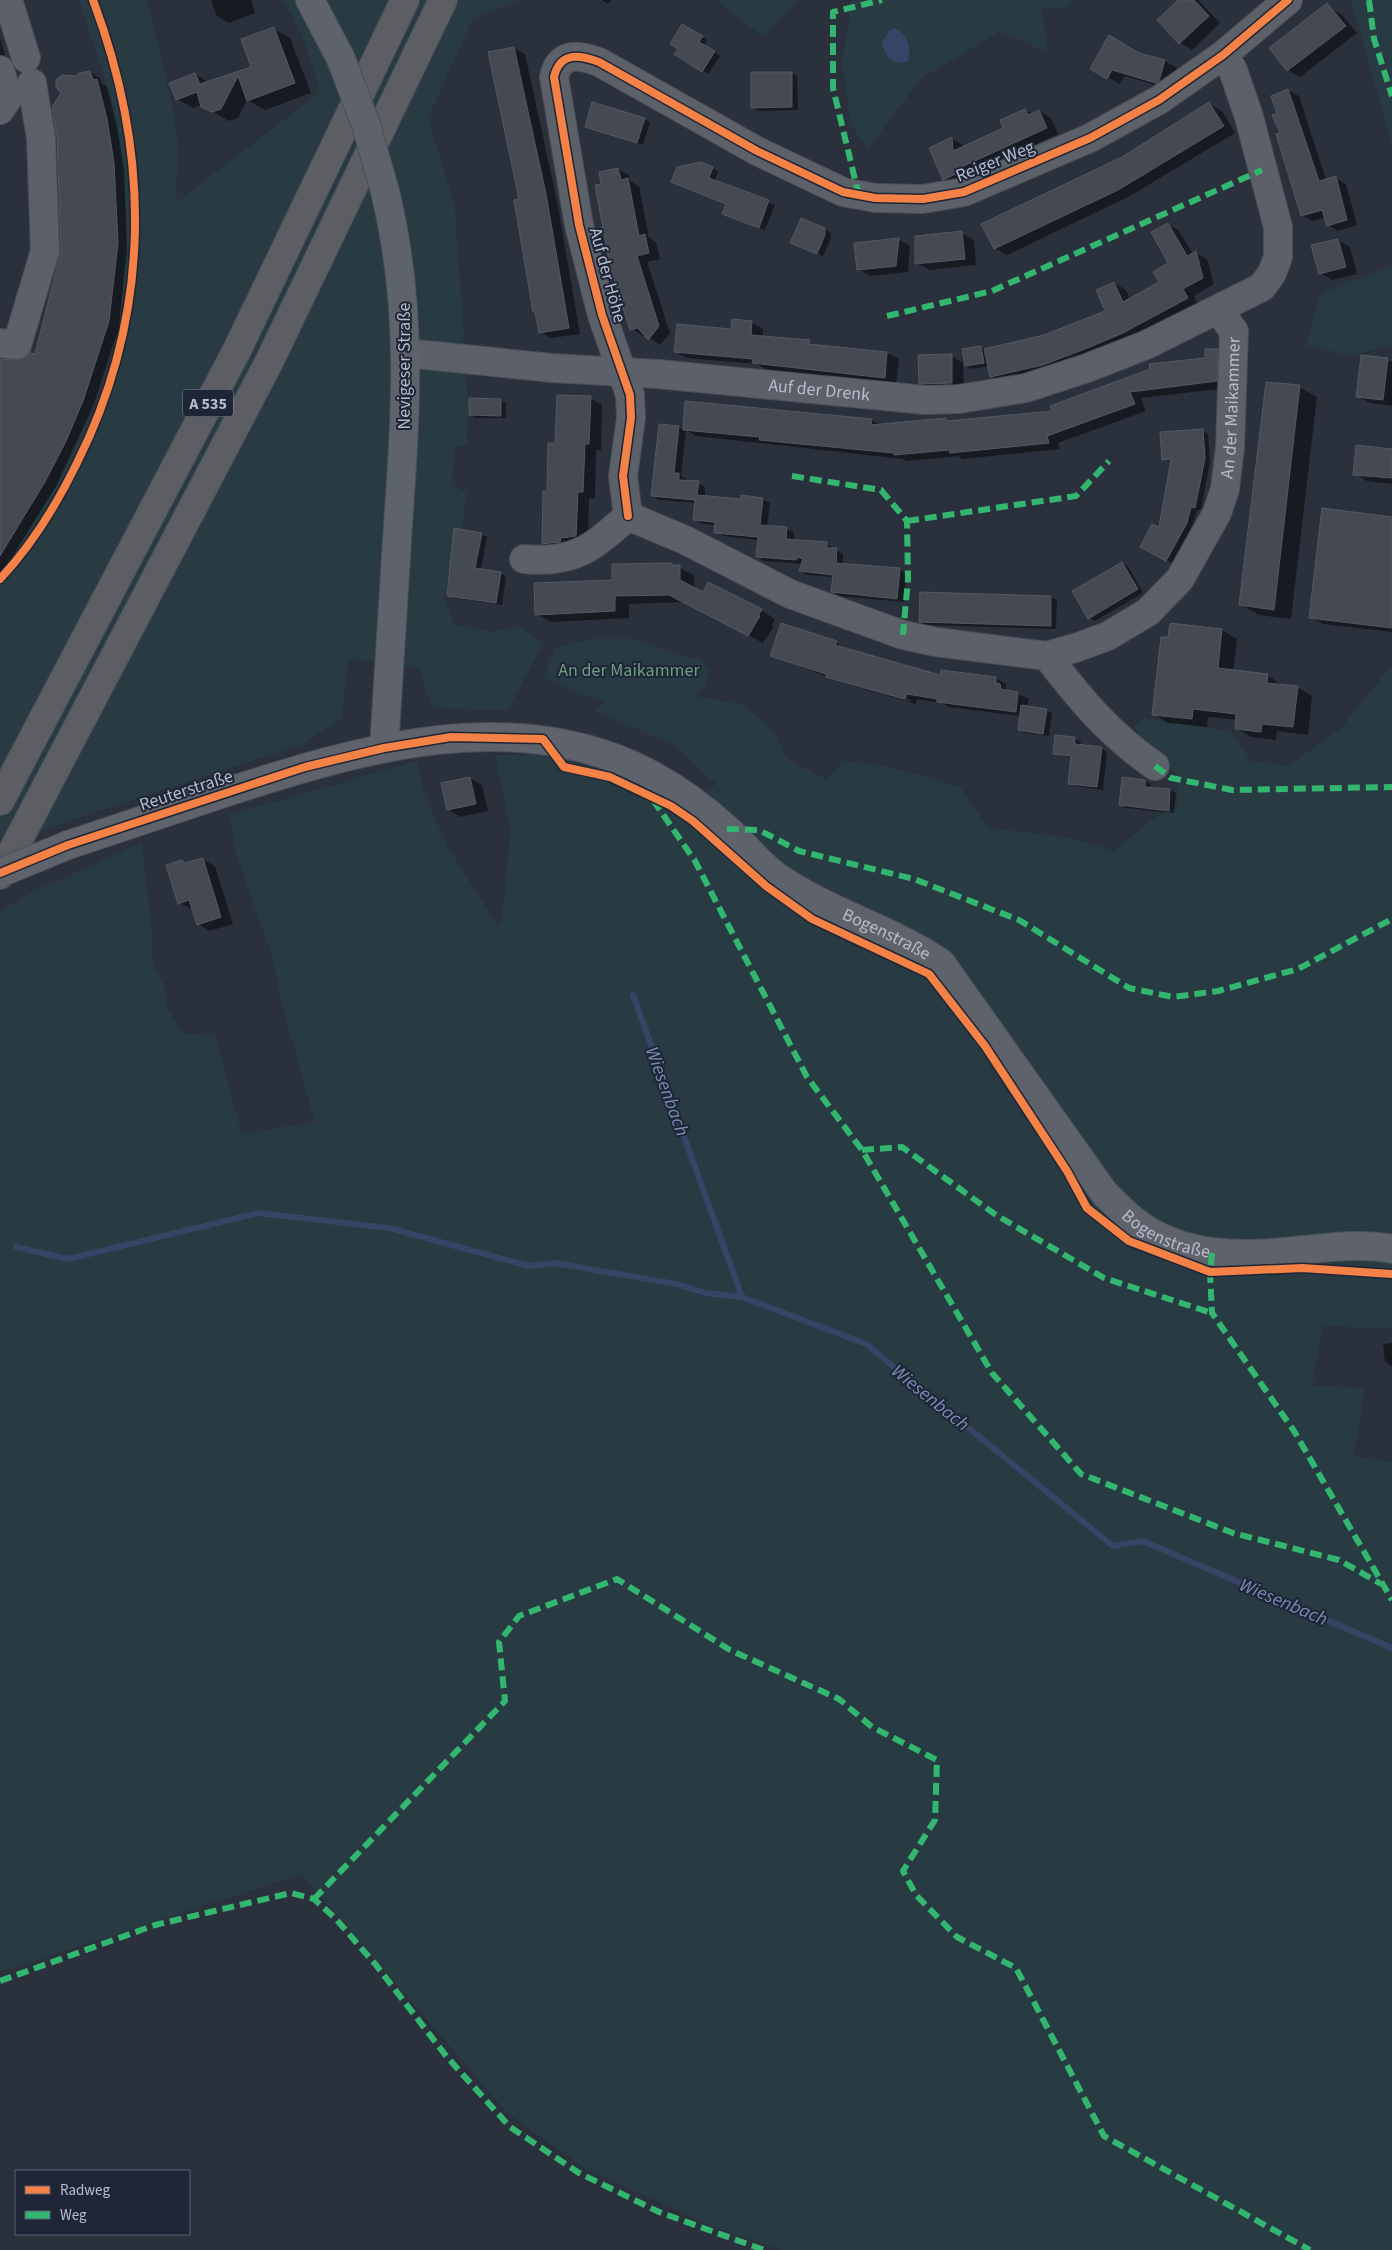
<svg xmlns="http://www.w3.org/2000/svg" width="1392" height="2250" font-family="'Source Sans 3',sans-serif">
<style>
.green{fill:#283b42}
.water{fill:#374466}
.shadow{fill:#0007}
.lines{fill:none;stroke-linecap:round;stroke-linejoin:round}
.stream{stroke:#374466;stroke-width:6}
.building{fill:#444952;stroke:#535963}
.minor-casing{stroke:#4a4d56;stroke-width:30}
.major-casing{stroke:#494e58;stroke-width:30}
.highway-casing{stroke:#484d57;stroke-width:30}
.minor{stroke:#5c6069;stroke-width:28}
.major{stroke:#5e626b;stroke-width:28}
.highway{stroke:#5d5e63;stroke-width:28}
.major-bridge-casing{stroke:#494e58;stroke-width:30;stroke-linecap:butt}
.major-bridge{stroke:#5e626b;stroke-width:28}
.quiet{stroke:#33b770;stroke-width:6;stroke-dasharray:12 6;stroke-linecap:butt}
.cycleway-casing{stroke:#1e2537;stroke-width:11}
.cycleway{stroke:#f48246;stroke-width:8}
.labels{text-anchor:middle;stroke-width:4;stroke-linejoin:round;paint-order:stroke}
.shield{fill:#1e2537;stroke:#888f9f;stroke-width:1}
.shield-label{font-size:16px;font-weight:bold;fill:#b6bccc}
.street-label{font-size:18px;fill:#b6bccc;stroke:#1e2537}
.park-label{font-size:18px;fill:#6c9e7e;stroke:#1e2537}
.water-label{font-size:19px;font-style:italic;fill:#7c8db4;stroke:#1e2537}
</style>
<rect width="100%" height="100%" fill="#2b313c"/>
<!-- green -->
<path class="green" d="M79,0H147L172,104L178,148L176,203L320,92C312,62 301,26 282,0H520L473,18L428,118L455,208L468,400L467,444L454,448L452,485L466,492C462,527 461,567 443,597L454,624L491,632L519,626L543,644L507,711L432,707L419,668L349,658L341,719L301,745L73,819L0,848V573L57,485L97,403L117,336L127,222L119,149L105,78Z
M716,0H799L763,37Z
M852,0H1074L1065,8L1042,9L1048,53L999,31L960,56L921,78L868,149L851,125L842,62Z
M1351,0H1392V146Z
M1392,266V344L1352,356L1306,345L1321,293Z
M590,639H635L684,657L700,658L709,671L705,686L695,696L743,705L773,730L787,759L826,779L843,761L891,767L960,787L988,828L1071,838L1114,851L1149,822L1178,805L1177,774L1151,754L1134,726L1144,718L1231,731L1251,761L1288,766L1340,729L1392,665V1329L1323,1326L1312,1385L1365,1389L1354,1456L1392,1462V2250H782L716,2228L586,2169L508,2114L302,1874L0,1972V911L29,894L142,842L151,925L153,964L164,985L167,1008L182,1033L215,1036L242,1134L315,1122L284,1012L272,957L236,853L229,815L417,761L424,794L448,847L499,928L504,902L510,829L495,755H537L587,761L638,784L686,810L716,784L677,747L595,710L606,702L581,694L544,677L556,648Z"/>
<!-- water -->
<path class="water" d="M894,28C909,34 911,47 908,61C891,66 885,56 882,42L889,31Z"/>
<!-- shadow -->
<path class="shadow" d="M211,0H251L255,13L229,23L217,16Z
M602,0H611L608,4Z
M1180,0H1198L1220,23L1192,50L1180,43Z
M1330,8L1342,15L1357,33L1300,77L1288,70Z
M683,25L707,40L704,46L720,56L708,74L676,54L680,49Z
M274,29L290,38L311,93L265,110L247,100L238,118L229,121L202,105L193,108L177,99L195,74L209,83L253,67Z
M0,38L11,77L0,98Z
M514,48L525,54L557,201L580,334L551,338L540,332L520,200Z
M1139,54L1165,61L1177,68L1171,87L1169,89L1125,76L1120,84L1091,68Z
M90,72L100,78L101,83L107,86L117,126L124,169L127,249L119,327L93,406L56,486L8,564L0,573V359L15,362L36,355L62,251L77,78Z
M791,73L797,76L798,110L758,111L752,107Z
M1288,90L1299,96L1326,180L1336,178L1346,184L1357,225L1338,231L1328,225L1326,218L1312,221L1302,215L1279,114L1272,96Z
M1209,104L1222,111L1235,133L1130,196L1007,255L995,248Z
M1025,110L1033,114L1039,111L1051,118L1058,134L966,176L956,185L944,179L952,139L963,145L964,148L1005,129Z
M644,119L650,122L643,145L586,127Z
M701,163L718,171L715,181L775,205L765,230L729,217L727,204L673,182Z
M618,169L629,175L630,181L639,186L649,238L656,242L660,259L647,262L670,333L660,345L646,335L643,336L632,329L603,185Z
M1168,224L1179,231L1193,254L1196,253L1207,259L1214,284L1194,296L1198,304L1135,339L1002,383L991,376L989,366L972,369L966,366L981,347L986,350L1045,337L1107,312L1114,283L1126,290L1130,300L1161,283L1170,264Z
M825,229L831,233V238L823,256L797,245Z
M961,233L974,240L976,265L929,270L917,263Z
M898,239L910,246L908,272L870,276L858,269Z
M1338,240L1350,247L1357,274L1332,280L1320,273Z
M752,322L763,329V337L809,342L816,346L887,353L899,359L896,384L765,369L757,364L687,358L676,352Z
M1217,350L1229,357L1228,388L1141,398L1146,411L1058,443L1060,449L963,459L958,456L907,461L903,459L696,436L686,430L681,476L686,479V482L698,483L705,487V497L742,500L763,499L770,503L767,527L787,529L794,533V541L827,544L843,554V564L899,569L906,574L904,602L840,596L833,592L834,577L807,575L800,571L803,564L764,561L757,556L758,540L723,536L716,532V525L702,524L695,520L696,503L659,500L652,496L679,427L684,430L686,403L872,420L880,425L946,419L950,422L1053,412L1207,359Z
M951,356L963,363L964,389L933,390L920,383Z
M1387,360L1392,362V406L1370,403L1358,396Z
M1299,387L1317,397L1291,619L1259,615L1241,605Z
M590,398L602,405L601,450H596L595,498H589L588,543L555,550L543,544L548,492Z
M501,400L506,403V418H476L470,415Z
M1203,431L1208,434L1210,462L1201,510H1197L1192,526L1172,563L1141,546L1160,529L1172,462L1163,459Z
M1392,450V484L1367,481L1355,474Z
M1392,518V632L1323,624L1311,617Z
M481,534L487,537L481,570L501,573L506,577L502,605L454,598L448,595Z
M1122,563L1128,566L1143,593L1095,621L1089,618Z
M672,564L694,575L695,589L704,593L761,610L775,619L772,625L774,626L763,643L684,602L629,604V618L551,622L536,614L613,581Z
M921,594L1051,597L1057,600L1056,629L926,625L920,622Z
M1222,630L1237,639L1233,671L1268,675L1282,686L1297,687L1312,696L1308,735L1277,731L1276,740L1251,737L1236,728L1237,720L1208,717L1207,727L1168,723L1153,714Z
M836,642L846,650L941,677L996,678L1006,684V689L1029,699L1027,707L1046,710L1052,713L1049,736L1025,733L1019,729L1021,716L949,707L942,703L917,699L916,704L838,682L835,681L911,702V700L831,677L835,680L772,655Z
M1056,736L1075,739L1081,742L1080,746L1101,748L1107,752L1103,790L1075,786L1069,783L1072,758L1054,753Z
M470,778L482,785L488,811L460,817L448,809Z
M1145,781L1151,784L1150,789L1170,790L1176,793L1174,813L1126,808L1120,804Z
M202,859L215,866L233,924L210,931L198,924L193,910L179,903L182,862L186,864Z
M1392,1343V1366L1385,1362L1383,1344Z"/>
<g class="lines">
<!-- stream -->
<path class="stream" d="M633,995L742,1297L866,1344L1113,1546L1143,1541L1392,1648
M16,1247L68,1259L258,1213L389,1228L529,1266L555,1263L676,1284L706,1293L742,1297"/>
</g>
<!-- building -->
<path class="building" d="M1178,0H1194L1209,16L1179,44L1157,20Z
M1327,3L1346,26L1287,71L1269,48Z
M682,24L703,36L699,42L715,51L702,72L674,54L678,49L670,44Z
M274,27L295,83L247,101L238,76L221,109L212,112L201,107L197,92L176,100L169,83L195,73L200,84L251,67L241,39Z
M1109,35L1139,53L1165,60L1159,81L1156,83L1112,70L1107,79L1090,69Z
M514,47L546,194L569,328L539,333L535,312H533L514,200L519,199L488,52Z
M90,71L93,80L97,79L107,119L114,163L118,243L109,321L83,401L66,441L46,480L0,556V359L22,360L30,353L35,354L61,251L57,137L52,107L61,93L56,87V80L62,75L77,76L79,73Z
M751,72H792V107L751,108Z
M1288,89L1319,181L1336,176L1347,220L1327,226L1322,210L1301,216L1276,134L1280,133L1272,115L1277,113L1271,96Z
M592,102L645,118L637,143L585,127Z
M1209,102L1224,126L1118,190L994,249L981,224L1122,157Z
M1025,109L1028,115L1039,110L1047,128L955,170L956,174L943,180L929,148L952,137L953,151L1003,128L1000,120Z
M701,162L713,167L709,178L769,200L759,228L722,214L726,204L671,182L677,167Z
M618,168L621,180L628,178L639,236L645,234L649,253L637,256L659,326L648,340L638,328L630,330L610,266L595,185L601,184L599,172Z
M801,218L825,228V235L817,254L790,243Z
M1168,223L1187,256L1196,251L1203,278L1183,289L1188,298L1123,333L1090,347L1043,365L990,377L984,349L1044,335L1105,311L1096,290L1114,282L1123,302L1159,282L1153,272L1168,263L1151,232Z
M962,231L965,259L915,264V236Z
M899,238L896,266L857,270L854,243Z
M1338,239L1346,267L1319,274L1311,245Z
M732,319L752,321L751,335L810,340L809,344L887,352L885,378L752,363L753,359L674,352L677,324L731,329Z
M981,346L984,363L965,366L962,349Z
M1205,349H1218L1217,381L1130,392L1135,404L1047,436L1049,443L950,453L949,450L894,455V453L759,440L760,437L683,430L685,401L872,419L871,425L946,418L947,421L1052,411L1050,406L1150,369L1149,364L1205,358Z
M952,354V383L919,384L918,355Z
M1361,355L1388,358L1383,400L1356,397Z
M1266,382L1300,385L1274,610L1239,605Z
M557,395L591,396L589,444H585L583,492H578L576,536L561,538L560,542L542,544L543,491H547L548,443H555Z
M469,398L501,399V416L469,415Z
M659,424L679,426L674,473H679V480L699,481L697,495L741,499V495L763,498L760,525L787,527L786,539L827,542V548H837L836,563L900,568L897,599L831,592L833,575L799,571L803,559L798,557L796,560L756,557L758,537L714,533L715,522L693,520L695,500L651,496Z
M1203,429L1205,458L1195,508L1191,507L1187,523L1166,561L1140,547L1152,524L1159,527L1171,459L1162,460L1160,432Z
M1356,445L1392,449V478L1353,475Z
M1322,508L1392,517V628L1309,618Z
M454,528L482,533L475,568L501,572L496,603L447,596Z
M1122,562L1138,589L1088,619L1072,591Z
M672,563V565H680V580L703,592L708,582L762,609L758,616H760L748,636L669,595L615,596V611L535,615L534,583L612,580V564Z
M920,592L1051,596V626L919,622Z
M781,623L837,641L835,645L940,675L941,670L996,677V683L1000,684L1001,689L1018,692L1016,712L937,702V699L907,694L905,699L826,677V674L770,656Z
M1170,623L1222,629L1218,668L1268,674L1267,683L1298,686L1293,727L1262,724L1261,732L1235,729L1236,714L1193,709L1192,719L1152,715L1161,637H1168Z
M1021,705L1047,709L1043,734L1018,730Z
M1055,735L1075,737V744L1102,747L1097,787L1068,784L1071,756L1053,754Z
M470,777L476,804L447,810L441,783Z
M1122,777L1145,780V787L1170,789L1169,811L1119,805Z
M203,858L221,917L197,925L189,900L178,904L166,865L182,860L184,863Z"/>
<g class="lines">
<defs>
<g id="minor">
<path d="M8,0L26,58"/>
<path d="M0,70L8,98L0,110"/>
<path d="M0,343L17,345L45,251L41,138L32,83"/>
<path id="s1" d="M406,353L552,368L658,374L925,400L959,399L1026,388L1087,368L1146,345L1262,287L1272,273L1278,257V227L1249,117L1233,70L1223,55"/>
<path d="M628,516L623,476L631,418L630,395L602,315L579,225L554,77C560,51 580,55 599,62L757,151L843,192L875,198L923,199L964,192L1090,138L1159,100L1223,55L1288,0"/>
<path id="s2" d="M628,516L685,540L790,594L903,635L936,642L1047,656L1078,647L1108,636L1148,612L1180,579L1217,513L1225,489L1230,448L1234,331L1218,310"/>
<path d="M524,559C574,564 592,548 628,516"/>
<path d="M1047,656C1081,700 1109,734 1155,766"/>
</g>
<g id="major">
<path d="M310,0L341,59"/>
<path d="M384,748C389,674 393,600 398,525C406,409 413,310 386,195"/>
<path id="s3" d="M68,845C121,827 174,810 227,792C362,748 516,703 650,774C678,789 704,808 728,830C744,844 758,863 776,876C827,912 890,928 941,963L1105,1194C1114,1202 1123,1212 1133,1220C1181,1259 1246,1257 1304,1250C1332,1247 1365,1243 1392,1249"/>
</g>
<path id="highway" d="M0,801L237,350L405,0
M0,875L269,362L443,0"/>
</defs>
<!-- minor casing -->
<use href="#minor" class="minor-casing"/>
<!-- major casing -->
<use href="#major" class="major-casing"/>
<!-- highway casing -->
<use href="#highway" class="highway-casing"/>
<!-- minor -->
<use href="#minor" class="minor"/>
<!-- major -->
<use href="#major" class="major"/>
<!-- highway -->
<use href="#highway" class="highway"/>
<defs>
<path id="major-bridge" d="M341,59L366,125L386,195
M0,873L68,845"/>
</defs>
<!-- major-bridge casing -->
<use href="#major-bridge" class="major-bridge-casing"/>
<!-- major-bridge -->
<use href="#major-bridge" class="major-bridge"/>
<!-- quiet -->
<path class="quiet" d="M1369,0L1374,39L1392,96
M859,196L833,88V12L882,0
M887,316L992,291L1262,170
M792,476L881,490L907,521L908,579L903,635
M907,521L1076,496L1109,461
M1155,766L1171,778L1232,790L1392,787
M653,800L695,861L807,1077L862,1150L992,1373L1081,1474L1233,1533L1339,1560L1381,1584
M727,829L759,830L799,851L914,879L1019,920L1129,988L1173,997L1218,991L1298,969L1392,919
M862,1150L902,1147L996,1215L1104,1278L1212,1313
M1212,1253L1210,1272L1212,1313L1294,1431L1392,1600
M314,1899L505,1701L499,1642L519,1616L617,1579L730,1650L839,1699L872,1727L937,1760L935,1820L903,1871L916,1895L957,1937L1016,1968L1104,2136L1310,2250
M0,1981L155,1925L291,1893L314,1899L335,1918L376,1965L447,2057L510,2127L579,2173L659,2212L764,2250"/>
<defs>
<path id="cycleway" d="M628,516L623,476L631,418L630,395L602,315L579,225L554,77C560,51 580,55 599,62L757,151L843,192L875,198L923,199L964,192L1090,138L1159,100L1223,55L1288,0
M0,579C31,546 57,504 77,463C152,313 151,154 93,0
M0,873L68,845L305,767L384,748L451,737L543,739L564,767L610,777L671,806L693,821L766,886L812,919L929,974L985,1046L1067,1171L1087,1208L1129,1241L1210,1272L1302,1268L1392,1274"/>
</defs>
<!-- cycleway casing -->
<use href="#cycleway" class="cycleway-casing"/>
<!-- cycleway -->
<use href="#cycleway" class="cycleway"/>
</g>
<g class="labels">
<!-- shield labels -->
<rect class="shield" x="183" y="389.5" width="50" height="27" rx="4"/>
<g class="shield-label">
<text x="208" y="409">A 535</text>
</g>
<!-- street labels -->
<g class="street-label">
<text transform="translate(995 161) rotate(-22)" y="6">Reiger Weg</text>
<text transform="translate(608 275) rotate(75)" y="6">Auf der Höhe</text>
<text transform="translate(404 366) rotate(-90)" y="6">Nevigeser Straße</text>
<text dy="6" stroke="none"><textPath href="#s1" startOffset="415">Auf der Drenk</textPath></text>
<text dy="6" stroke="none"><textPath href="#s2" startOffset="785">An der Maikammer</textPath></text>
<text transform="translate(186 790) rotate(-18)" y="6">Reuterstraße</text>
<text dy="6" stroke="none"><textPath href="#s3" startOffset="891">Bogenstraße</textPath></text>
<text dy="6" stroke="none"><textPath href="#s3" startOffset="1311">Bogenstraße</textPath></text>
</g>
<!-- park labels -->
<g class="park-label">
<text x="629" y="676">An der Maikammer</text>
</g>
<!-- water labels -->
<g class="water-label">
<text transform="translate(668 1091) rotate(70)" y="7">Wiesenbach</text>
<text transform="translate(931 1397) rotate(39)" y="7">Wiesenbach</text>
<text transform="translate(1284 1601) rotate(23)" y="7">Wiesenbach</text>
</g>
</g>
<!-- legend -->
<rect x="15" y="2170" width="175" height="65" fill="#1e2537" stroke="#5b6173"/>
<rect x="25" y="2186" width="25" height="8" fill="#f48246" stroke="#5b6173"/>
<text x="60" y="2195" font-size="15" fill="#b6bccc">Radweg</text>
<rect x="25" y="2211" width="25" height="8" fill="#33b770" stroke="#5b6173"/>
<text x="60" y="2220" font-size="15" fill="#b6bccc">Weg</text>
</svg>
